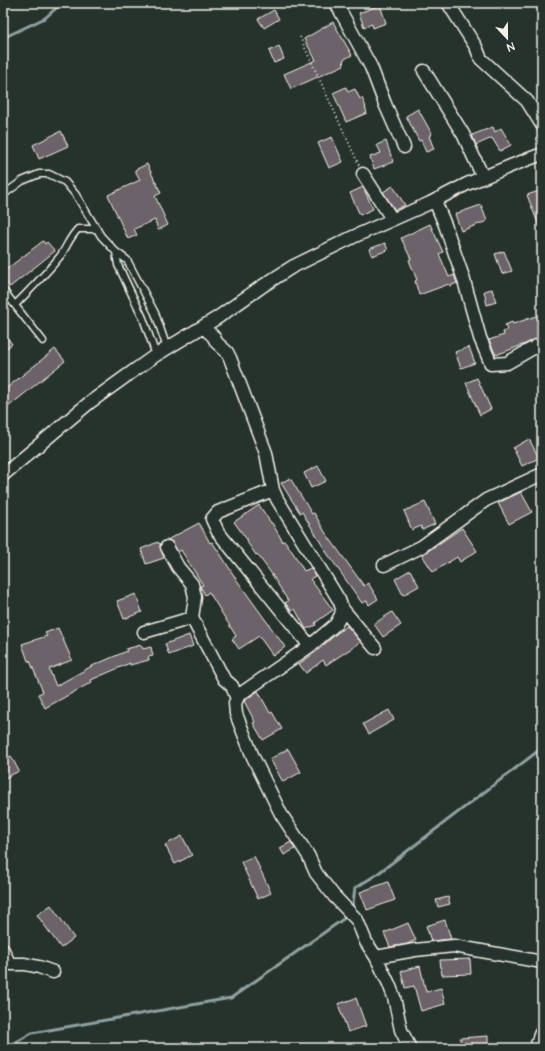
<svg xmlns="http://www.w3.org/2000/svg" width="545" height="1051" font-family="'Architects Daughter',sans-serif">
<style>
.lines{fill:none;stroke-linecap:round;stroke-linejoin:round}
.stream{stroke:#8fa1a1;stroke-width:3}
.building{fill:#6c646b;stroke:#f4f1e8}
.service-casing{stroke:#f4f1e8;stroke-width:9}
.minor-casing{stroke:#f4f1e8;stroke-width:15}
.secondary-casing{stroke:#f4f1e8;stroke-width:19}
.path{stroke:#f4f1e8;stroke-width:2;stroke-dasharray:1 3;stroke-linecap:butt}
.service{stroke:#26332d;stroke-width:6}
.minor{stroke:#26332d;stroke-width:12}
.secondary{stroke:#26332d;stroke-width:16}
</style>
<rect width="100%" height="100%" fill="#26332d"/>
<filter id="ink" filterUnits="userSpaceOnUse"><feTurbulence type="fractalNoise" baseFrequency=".025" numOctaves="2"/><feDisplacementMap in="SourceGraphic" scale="8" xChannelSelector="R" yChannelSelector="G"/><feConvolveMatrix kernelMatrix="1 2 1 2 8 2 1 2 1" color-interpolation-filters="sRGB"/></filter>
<g filter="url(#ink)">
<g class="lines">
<!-- stream -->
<path class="stream" d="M3,38L45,18L62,3
M352,911L355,888L376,875L542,748
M6,1048L32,1033L231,998L349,915"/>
</g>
<!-- building -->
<path class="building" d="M380,5L386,23L373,28L372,24L364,27L359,13Z
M274,10L279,19L264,28L258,19Z
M333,22L352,55L343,60L344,65L291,89L284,74L316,60L304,39Z
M279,46L284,59L274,63L269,51Z
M346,87L348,92L355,89L360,99L362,98L366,107H365L367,113L346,122L333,93Z
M418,109L432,134L429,136L434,149L426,152L421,140L419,141L406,116Z
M493,127L495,132L501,128L511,145L500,151L492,138L476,145L472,135Z
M61,131L68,146L39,159L33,145Z
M332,137L343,162L329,168L318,143Z
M386,141L393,162L374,169L370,157L381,153L377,145Z
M147,164L161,193L155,196L168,225L158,230L155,220L134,229L137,235L128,239L108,195L140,180L135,170Z
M393,186L405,205L395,210L383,192Z
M363,187L373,209L360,215L350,193Z
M542,190V231H541L527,195Z
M481,205L487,221L461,231L455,214Z
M430,224L443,252L439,254L449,277L454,275L457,283L450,286L449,284L419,295L415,281L417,280L409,260L411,259L401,238Z
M43,241L45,244L47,242L55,251L10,287L3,278V272Z
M385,243L388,250L372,256L369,249Z
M504,251L512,271L502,274L495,254Z
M492,289L496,302L487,305L484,291Z
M539,315L542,322V336L525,344L496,355L489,340L504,335L503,332L507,330L505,325L512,322L513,324Z
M3,332L12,344L3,351Z
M469,347L475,363L461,368L455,352Z
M55,349L65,361L3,411V391Z
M477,378L491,409L480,415L466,383Z
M529,439L539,458L522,466L513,448Z
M318,466L326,481L311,488L304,473Z
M290,478L312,514L314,513L325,532L364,586L368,583L378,599L369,605L367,601L362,603L327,553L302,512L300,513L281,483Z
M521,492L532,512L509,524L498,503Z
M425,502L435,524L422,530L421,526L412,530L404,511Z
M259,505L271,523H272L283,542L285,541L295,556L304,571L311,568L315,576L310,579L333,610L315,623L316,625L306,629L295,609L292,611L285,603L288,601L271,573L257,554L256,555L247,542L248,541L234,522Z
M199,523L210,543L212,542L221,555L236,579L285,647L273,656L259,636L239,649L232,639L236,636L209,592L205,595L200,586L203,585L181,550L178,552L173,543L167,540Z
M462,528L477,551L460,562L457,557L433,572L422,555Z
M158,542L159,544L161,543L160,547L164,558L146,564L141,549Z
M410,570L419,586L403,595L395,579Z
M136,594L142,612L124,619L117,601Z
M392,612L401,625L383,637L374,624Z
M347,626L361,642L326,665L323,660L306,673L299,664L317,651L336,634Z
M58,628L72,660L49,669L56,686L92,666L127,651L126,649L141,645L143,649L151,647L153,656L148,657L149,660L130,665V663L91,680L92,682L45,708L38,694L43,692L30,661H28L22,644L47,636L45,633Z
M189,635L193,646L169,655L165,644Z
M258,691L270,713L272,712L282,729L263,740L253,723L255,722L244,701Z
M389,710L394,720L369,734L363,724Z
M288,749L301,772L283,782L270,759Z
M11,756L19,771L3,779V760Z
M182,836L192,855L175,864L165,845Z
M291,842L295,849L284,855L280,848Z
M254,856L271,893L258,899L241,862Z
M388,882L395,900L367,910L360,892Z
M448,897L450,904L438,907L436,900Z
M51,905L74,938L61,948L37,915Z
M445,920L451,939L431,941L426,926Z
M408,923L416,940L407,944L390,947L384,933Z
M470,959L471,974L442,975L441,969L440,960Z
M420,966L426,992L441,988L445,1004L421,1011L414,986L405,988L401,971Z
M356,998L366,1026L348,1032L338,1004Z
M488,1036V1048H461L460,1038Z"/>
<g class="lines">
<defs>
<path id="service" d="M3,195L22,181L39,174H49L65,182L76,195L101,236L116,252L127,260L155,313L167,348
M116,252L118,265L143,318L156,355
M3,290L43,341
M15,305C31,289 47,273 61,255C67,246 70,237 78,229H97"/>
<path id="minor" d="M336,3L371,67L385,104L404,147
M448,3L476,47L481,59L527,101L542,125
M424,71L463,134L483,177
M363,174L392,219
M435,201L445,225L463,277L480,338L491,364L507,363L542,343
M203,327L213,336L217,343L227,352L230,358L266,453L273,490L277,499L339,600L342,608L375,648
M3,475L89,403L125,377L156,355L217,318L261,287L292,267L353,237L430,203L467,184L513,165L542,154
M273,490L218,512L212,519L218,532L310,646
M167,547L178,567L192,584L195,597L192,618L224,679L232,686L237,699
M384,565L421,547L486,500L542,474
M342,608L341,615L336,624L310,646L239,695L235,703L236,714L253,757L281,814L308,855L316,873L334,896L357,920L366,942L376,957L389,984L394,997L401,1030L410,1048
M144,632L192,618
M3,950L8,961L11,964H25L39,967L53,972
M376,957L415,950L454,946L542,962"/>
<path id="secondary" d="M538,1048L542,1035"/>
</defs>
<!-- service casing -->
<use href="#service" class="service-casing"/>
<!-- minor casing -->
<use href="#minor" class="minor-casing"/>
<!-- secondary casing -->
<use href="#secondary" class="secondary-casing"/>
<!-- path -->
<path class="path" d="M300,37L359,165"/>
<!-- service -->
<use href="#service" class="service"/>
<!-- minor -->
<use href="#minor" class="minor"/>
<!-- secondary -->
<use href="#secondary" class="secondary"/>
</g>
</g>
<!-- margin -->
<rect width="545" height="1051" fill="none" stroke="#26332d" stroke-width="16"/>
<rect x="8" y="8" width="529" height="1035" fill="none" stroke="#f4f1e8" stroke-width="1.5" filter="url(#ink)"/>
<!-- north arrow -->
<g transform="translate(507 38) rotate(158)" stroke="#26332d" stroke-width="3" paint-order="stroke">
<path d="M0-3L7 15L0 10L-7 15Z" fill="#f4f1e8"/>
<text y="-6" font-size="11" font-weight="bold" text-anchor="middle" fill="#f4f1e8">N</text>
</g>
</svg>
